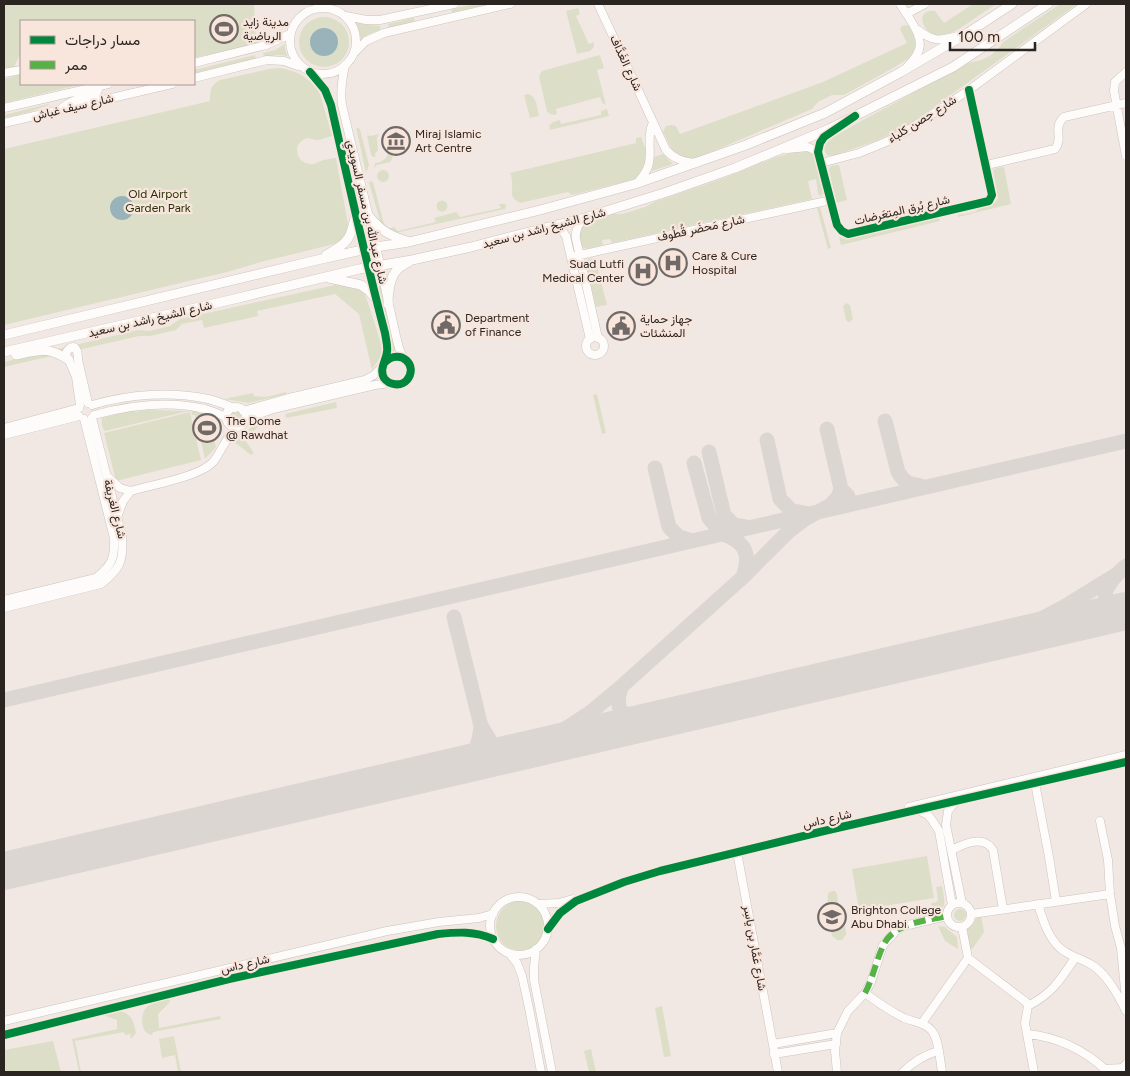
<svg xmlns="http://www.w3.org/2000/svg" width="1130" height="1076" font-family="Figtree,Vazirmatn,sans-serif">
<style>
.green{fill:#dddec8}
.water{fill:#98b4ba}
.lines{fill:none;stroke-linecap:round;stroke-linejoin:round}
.taxiway{stroke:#dcd6d3;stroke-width:15}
.runway{stroke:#dcd6d3;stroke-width:38}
.minor-casing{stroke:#cbc3be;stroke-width:9}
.major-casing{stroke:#cbc3be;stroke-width:10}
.minor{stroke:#fdfcfb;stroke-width:8}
.major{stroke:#fdfcfb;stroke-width:9}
.quiet{stroke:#56b245;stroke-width:6;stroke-dasharray:12 6;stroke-linecap:butt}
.cycleway-casing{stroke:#f8e6dd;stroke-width:11}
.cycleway{stroke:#00873e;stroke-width:8}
.labels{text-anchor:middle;stroke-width:4.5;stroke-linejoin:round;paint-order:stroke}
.poi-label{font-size:12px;fill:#2b2522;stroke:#f8e6dd;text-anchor:start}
.street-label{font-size:12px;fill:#2b2522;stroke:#f8e6dd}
.park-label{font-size:12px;fill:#293206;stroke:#f8e6dd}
</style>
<rect width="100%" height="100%" fill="#f2e8e3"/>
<!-- green -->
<path class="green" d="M4,4H254L256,37L262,43L194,58V21H21V52L14,67L4,69Z
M477,4H494L452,13L451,9Z
M973,4H996L959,29L941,38C937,37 933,36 930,33C920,25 918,9 935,11L944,23Z
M1060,4H1077L909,125L878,140L833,156L827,155L824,149L825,145L832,138L854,125L968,63C982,61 996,55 1003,42Z
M578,8L580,14L576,16L589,44L594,42V47L590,51L577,54L566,11Z
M299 42a25 25 0 1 1 50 0a25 25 0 1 1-50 0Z
M413,18L415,20L413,22L389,28L388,24Z
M356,22L368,25L380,26L381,30L369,34L361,39Z
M906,25L909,26L917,41L915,54L895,67L844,95H832L818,102L812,109L695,159L678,157L672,150L663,132L666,126L671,125L676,126L680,134L823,82L907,43L900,29L902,26Z
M285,44V50L288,56L278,55L264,57L263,53L275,50Z
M255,55L256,59L194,74V70Z
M600,55L604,68L597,70L606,105L602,103L600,97L556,109L557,114L553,115L547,112L539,76L542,71Z
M278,68C295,69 312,79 320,94L332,136C327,137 321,140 317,140C312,140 309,137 305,139C292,144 296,163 310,164C314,165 317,162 321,161C325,159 331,159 336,158L348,224C347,234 343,240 334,244L261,262L231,271L4,325V149L210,101C210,91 210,85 220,80L269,69Z
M21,74V84H82L4,103V79Z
M528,94C537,96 537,108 539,116L530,118L524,95Z
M48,104L49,105L29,112L4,118V115Z
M607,109L609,116L550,130L549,126L553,122L560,120L561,124L601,115V111Z
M356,127L360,129L369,165L366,173Z
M381,133L385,134L388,137L393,157L390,162L377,165L374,168L375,163C393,162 394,137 381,133Z
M379,134L377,138L378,150L375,154L376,156L373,157L371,155L367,135L370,136Z
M641,137L648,155L641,174L635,179L572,195L568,192L520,203C508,197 513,192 512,182C512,179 511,176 510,173L636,143V138Z
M803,150H810L818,158L824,192L821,196L818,194L816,179L808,181L812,199L612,243L610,239L602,240L603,245L587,249L582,247L579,231L584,223L613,214H622L645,207L654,202L724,178L776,157Z
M663,154L673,164L652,171L654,157Z
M836,165H839L847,200L836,203L829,169L831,166Z
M1004,167L1011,204L958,217V215L975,212C983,204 992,209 998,198L993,170L996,168Z
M377 176a6 6 0 1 1 12 0a6 6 0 1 1-12 0Z
M370,181L373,182L384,224C387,228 389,229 394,227L398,231L436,222L434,218L456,212L460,217L501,208L499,204H505L506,207L505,209L395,233L381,224L369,183Z
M436.5 206a5.5 5.5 0 1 1 11 0a5.5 5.5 0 1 1-11 0Z
M820,207L831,248L828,249L817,208Z
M939,217L940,221L841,245L839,237L847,239Z
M595,258L607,305L596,307L586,265L588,259Z
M380,278L396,351L390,352L388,334L375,279Z
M344,283L361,289L365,294C368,304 383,345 382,352C380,359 375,365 372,370L359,314L335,294L257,311L258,316L204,328L202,320L182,324L176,330L150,336H139L4,367V362L138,330L149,331L170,326L180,319Z
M846,303L850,305L853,319L850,322H848L846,320L843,306Z
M286,392V394L249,403L224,399L253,393L254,396L266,397Z
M597,394L606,433L602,434L593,395Z
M336,402L337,408L286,418L285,414Z
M134,409L135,412L146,410L191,411L184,412L105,431C102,428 101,423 102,418Z
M191,410L204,414V416L197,417L203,442L214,439L216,447L205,459L195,415H192Z
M230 417a6 6 0 1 1 12 0a6 6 0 1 1-12 0Z
M190,412L201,460L116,481L104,433Z
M278,417L279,419L258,427L245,440L254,453L251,455L233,441L236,436L246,432L256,423Z
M927,856L934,898L859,910L852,869Z
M942,886C944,898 949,910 933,913L931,903L936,902L938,900L936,887Z
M832,891H835L837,894L839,909L838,912L836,914C828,912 827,900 828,893Z
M496 926a25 25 0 1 1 50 0a25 25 0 1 1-50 0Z
M954 915a6 6 0 1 1 12 0a6 6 0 1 1-12 0Z
M981,915L984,932L973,948L969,951L966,929L973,924L977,916Z
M836,919C845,919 846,927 846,935L842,940H837L832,936L830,924Z
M938,926L945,927L957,937L958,949L945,941Z
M169,998L170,1002L158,1014L159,1028L220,1016L221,1019L153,1032L152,1035C149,1034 147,1034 145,1031C141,1026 141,1013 146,1008C151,1002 162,1001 169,998Z
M662,1006L671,1056L664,1057L655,1008Z
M120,1011C132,1014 134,1022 136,1033L131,1039L130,1034L125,1035L124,1032L75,1041L81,1072H79L72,1039L117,1029V1020L103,1015V1014Z
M174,1036L181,1072H178L175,1055L162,1058L159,1039Z
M53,1041L61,1072H4V1050Z
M591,1049L596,1072H589L584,1051Z"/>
<!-- water -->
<path class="water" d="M310 42a14 14 0 1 1 28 0a14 14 0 1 1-28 0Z
M110 208a12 12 0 1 1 24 0a12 12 0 1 1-24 0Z"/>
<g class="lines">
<!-- taxiway -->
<path class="taxiway" d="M885,421L898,472L903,479L908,483L921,486
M827,429L841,489L848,496
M767,440L780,499L792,511L804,513
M709,452L724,515L734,525L746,527
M694,463L709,518L716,526L724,530L729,531
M655,468L669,527L679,537L689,540
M720,533C744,541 752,552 743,577
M1126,566C1110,580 1089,604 1126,609
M454,617L481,726L492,744L498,748L504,751H521L562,731L591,712L622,686L743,577L789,531L805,519L831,505L838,497L841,489
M972,647L1026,627L1064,607L1116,575
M622,686C613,707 621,716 641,723
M4,700C378,613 752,525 1126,441
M452,767C474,757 479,749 481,726"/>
<!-- runway -->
<path class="runway" d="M4,871L1126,611"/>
<defs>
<path id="minor" d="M598,4L666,150C674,159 682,161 694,163
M900,4C908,17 927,39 917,54C915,59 910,63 907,67
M290 41a33 33 0 1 1 66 0a33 33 0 1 1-66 0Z
M906,14L925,4
M346,16L366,20H380L454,4
M918,30C934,42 938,41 958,36
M354,53L366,41L384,33L510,4
M194,63L266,45L290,34
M345,65C342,79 340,91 342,105L376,247L396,336L399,348L403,358
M310,72L325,90L331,105C348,181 365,258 385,333C386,340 388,346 387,352C386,361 379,369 384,378C389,385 401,387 407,380C419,365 400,348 385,362
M1126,72L1115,82L1114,91L1126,156
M4,73L21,70
M194,78L267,60L284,61L298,66
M4,108L108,84
M62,108C72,99 84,98 96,94L98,90L93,85
M4,123L172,84
M836,129L821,140L818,152L837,225L842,231L848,234L989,201L992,195L969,90
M787,149L808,147L818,152
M821,163L859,153L886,142L902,134L969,90L1086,4
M987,165L1055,149C1064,138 1052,128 1064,117L1126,103
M637,183C660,160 643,146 653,122
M584,218C578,224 575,230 576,239L598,338
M553,225L561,229L566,236L590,339
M571,257L831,200
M586 346a9 9 0 1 1 18 0a9 9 0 1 1-18 0Z
M80,405L76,377L71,365L66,355L67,351L70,348L74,347C78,350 78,355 78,360L88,403
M92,405C129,394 171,391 208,399C217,401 226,405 234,408
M226 417a10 10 0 1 1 20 0a10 10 0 1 1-20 0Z
M243,411L285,399L365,380L374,375L383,366
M94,415C130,405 168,400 205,409C212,411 219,414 226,417
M245,419L273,409L375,385L390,383
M4,428L79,408
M4,435L79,416
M108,477L120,488L131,491C151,485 198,477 212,463C218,457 220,450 225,443C228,437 232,432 236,427
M118,515L123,501L131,491
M4,600L96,578C112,565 115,558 114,538L84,419
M4,608L101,584C120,569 124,561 122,536L92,418
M1035,783L1049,857L1056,901
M956,801L948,811L946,825L962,903
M909,807L1126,755
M918,810L928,815L932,820L939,831L952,905
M1100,821L1108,860L1110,894L1115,926L1121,948L1126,1000
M951,850C961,846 976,837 987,844C990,845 991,848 993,850L1003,909
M737,852L778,1072
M490 926a29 29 0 1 1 58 0a29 29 0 1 1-58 0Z
M947 915a12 12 0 1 1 24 0a12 12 0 1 1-24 0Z
M538,904L559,903L573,899
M1038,904C1043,921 1050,944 1067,953C1076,958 1087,961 1095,967C1109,978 1118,995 1126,1011
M972,914L1110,894
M962,927L968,958L1026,1002L1028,1006L1025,1023L1034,1072
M548,929L560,913L576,901L624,882L660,871L824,831L1126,762
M536,949L534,967V980L552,1072
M509,953L517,963L522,976L529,1008L541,1072
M865,993C877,1002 890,1011 904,1018C913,1022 925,1022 932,1031C939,1040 940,1060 942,1072
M1028,1006C1051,994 1059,982 1073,961L1074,957
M4,1021L387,931L439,922L479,918L493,914
M922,1023L968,958
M1027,1034C1058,1037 1086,1051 1108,1072
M4,1035L229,979L438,934C459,932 474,931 493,939
M773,1044L837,1033
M774,1054L836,1044
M1105,1069L1122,1068L1126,1064
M837,1072L835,1051L837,1033L848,1011L865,993L871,982L883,945L896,931L904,926L947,916
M903,1072C913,1062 924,1055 938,1051"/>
<path id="major" d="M368,215C382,232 389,235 409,242
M326,255C349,243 351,238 356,213
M329,278L361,285L368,290L376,299
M388,304C388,293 390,276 398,269C401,266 405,264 409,262
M4,335L317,260L376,247L409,242L540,210L635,184L746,145L825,113L901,72L966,34L1012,4
M4,352L230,300L359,269L412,260L471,247L584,218L667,192L735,168L829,129L953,67L1048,4
M16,355C40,350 47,346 69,360"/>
</defs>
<!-- minor casing -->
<use href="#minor" class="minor-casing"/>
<!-- major casing -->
<use href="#major" class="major-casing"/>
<!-- minor -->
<use href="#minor" class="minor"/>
<!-- major -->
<use href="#major" class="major"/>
<!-- quiet -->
<path class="quiet" d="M865,993C873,978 876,961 883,946C893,923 925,921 947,916"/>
<defs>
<path id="cycleway" d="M310,72L325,90L331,105C348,181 365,258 385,333C386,340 388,346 387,352C386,361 379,369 384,378C389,385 401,387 407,380C419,365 400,348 385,362
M855,116L824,137L820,143L818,152L837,225L842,231L848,234L989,201L992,195L969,90
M548,929L560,913L576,901L624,882L660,871L824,831L1126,762
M4,1035L229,979L438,934C459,932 474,931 493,939"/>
</defs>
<!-- cycleway casing -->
<use href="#cycleway" class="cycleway-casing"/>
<!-- cycleway -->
<use href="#cycleway" class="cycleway"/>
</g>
<!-- icons -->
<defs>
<symbol id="stadium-ring" viewBox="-11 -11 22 22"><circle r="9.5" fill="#f8e6dd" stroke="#716966" stroke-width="1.5"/><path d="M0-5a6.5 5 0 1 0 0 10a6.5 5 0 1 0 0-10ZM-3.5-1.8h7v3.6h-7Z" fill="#716966"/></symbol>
<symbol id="museum-ring" viewBox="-11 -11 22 22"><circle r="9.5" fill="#f8e6dd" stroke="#716966" stroke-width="1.5"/><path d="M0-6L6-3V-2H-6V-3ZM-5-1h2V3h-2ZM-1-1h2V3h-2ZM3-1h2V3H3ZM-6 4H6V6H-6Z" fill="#716966"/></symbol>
<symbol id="hospital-ring" viewBox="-11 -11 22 22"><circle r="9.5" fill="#f8e6dd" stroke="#716966" stroke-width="1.5"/><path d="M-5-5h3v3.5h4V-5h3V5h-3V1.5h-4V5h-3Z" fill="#716966"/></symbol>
<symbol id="civic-ring" viewBox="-11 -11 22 22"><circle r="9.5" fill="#f8e6dd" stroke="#716966" stroke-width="1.5"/><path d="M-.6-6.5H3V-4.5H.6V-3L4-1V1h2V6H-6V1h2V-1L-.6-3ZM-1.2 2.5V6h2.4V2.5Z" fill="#716966"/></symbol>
<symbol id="school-ring" viewBox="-11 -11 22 22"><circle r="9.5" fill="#f8e6dd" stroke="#716966" stroke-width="1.5"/><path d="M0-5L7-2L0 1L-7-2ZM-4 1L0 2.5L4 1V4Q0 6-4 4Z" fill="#716966"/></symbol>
</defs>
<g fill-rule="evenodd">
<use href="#stadium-ring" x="208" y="13" width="32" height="32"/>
<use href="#museum-ring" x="380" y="125" width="32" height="32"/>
<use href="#hospital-ring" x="657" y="247" width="32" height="32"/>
<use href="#hospital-ring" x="627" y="255" width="32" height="32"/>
<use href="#civic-ring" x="430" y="309" width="32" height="32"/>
<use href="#civic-ring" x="605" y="310" width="32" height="32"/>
<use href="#stadium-ring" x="191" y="412" width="32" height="32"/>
<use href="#school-ring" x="816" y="901" width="32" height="32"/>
</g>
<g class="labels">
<!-- poi labels -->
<g class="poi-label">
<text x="243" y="26">مدينة زايد<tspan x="243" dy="14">الرياضية</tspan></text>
<text x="415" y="138">Miraj Islamic<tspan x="415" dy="14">Art Centre</tspan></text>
<text x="692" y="260">Care &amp; Cure<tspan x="692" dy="14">Hospital</tspan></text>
<text x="624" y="268" text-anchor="end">Suad Lutfi<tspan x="624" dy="14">Medical Center</tspan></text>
<text x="465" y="322">Department<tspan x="465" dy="14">of Finance</tspan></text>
<text x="640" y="323">جهاز حماية<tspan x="640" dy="14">المنشئات</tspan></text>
<text x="226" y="425">The Dome<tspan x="226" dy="14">@ Rawdhat</tspan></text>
<text x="851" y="914">Brighton College<tspan x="851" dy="14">Abu Dhabi</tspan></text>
</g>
<!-- street labels -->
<g class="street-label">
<text transform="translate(626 63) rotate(65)" y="4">شارع الغَدَّاف</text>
<text transform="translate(73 107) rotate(-13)" y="4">شارع سيف غباش</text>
<text transform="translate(922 119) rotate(-32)" y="4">شارع حِصن كلباء</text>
<text transform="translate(902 210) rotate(-13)" y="4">شارع بُرق المِتعَرضات</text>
<text transform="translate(367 212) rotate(77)" y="4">شارع عبدالله بن مسفر السويدي</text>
<text transform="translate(544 228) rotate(-15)" y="4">شارع الشيخ راشد بن سعيد</text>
<text transform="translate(701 228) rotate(-12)" y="4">شارع مَحضَر قُطُوف</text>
<text transform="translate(150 319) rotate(-13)" y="4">شارع الشيخ راشد بن سعيد</text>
<text transform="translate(115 509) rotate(76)" y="4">شارع الغريفة</text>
<text transform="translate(827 819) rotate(-13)" y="4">شارع داس</text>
<text transform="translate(755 948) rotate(80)" y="4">شارع عَمَّار بن ياسِر</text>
<text transform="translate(245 964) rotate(-13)" y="4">شارع داس</text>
</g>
<!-- park labels -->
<g class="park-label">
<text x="158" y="198">Old Airport<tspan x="158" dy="14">Garden Park</tspan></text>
</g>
</g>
<!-- border -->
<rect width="1130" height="1076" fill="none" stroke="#2b2522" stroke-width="10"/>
<!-- legend -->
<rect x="20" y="20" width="175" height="65" fill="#f8e6dd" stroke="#a69992"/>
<rect x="30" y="36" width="25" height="8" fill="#00873e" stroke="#a69992"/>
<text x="65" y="45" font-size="15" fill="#2b2522">مسار دراجات</text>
<rect x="30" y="61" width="25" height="8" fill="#56b245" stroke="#a69992"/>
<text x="65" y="70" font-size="15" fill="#2b2522">ممر</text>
<!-- scale -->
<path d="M950 42v8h85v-8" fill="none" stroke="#2b2522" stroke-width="2.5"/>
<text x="958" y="42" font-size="15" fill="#2b2522" stroke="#f8e6dd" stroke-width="4" paint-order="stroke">100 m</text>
</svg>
